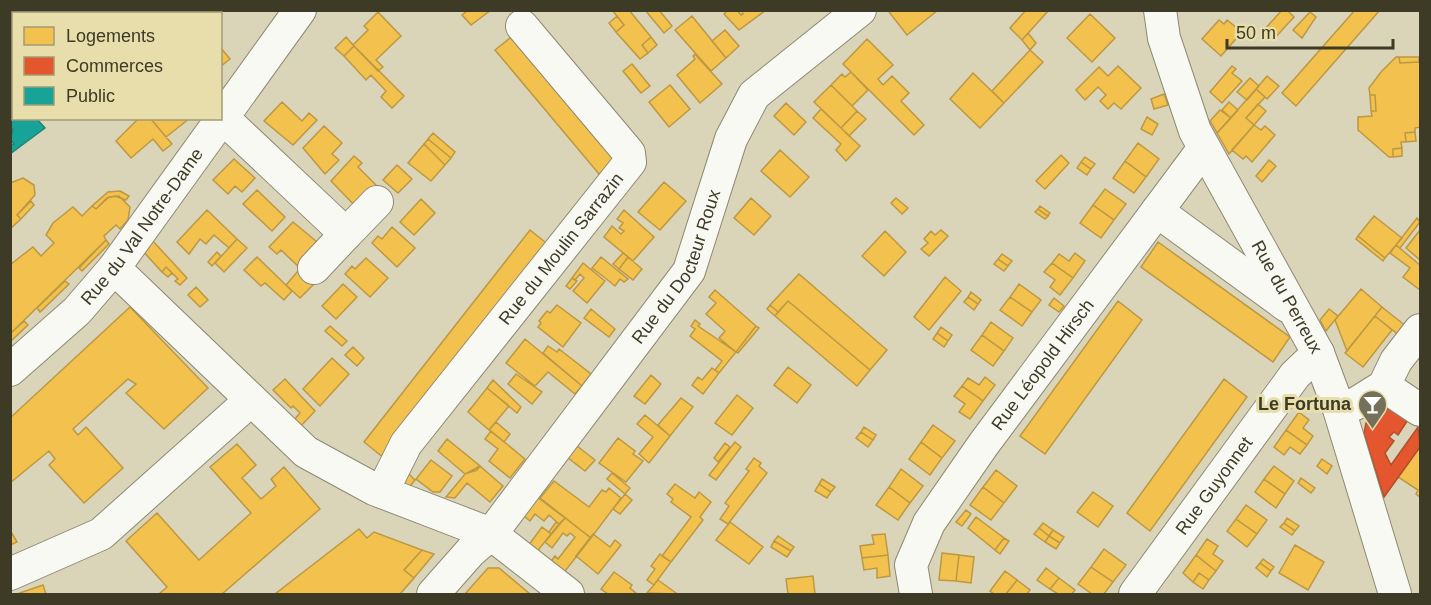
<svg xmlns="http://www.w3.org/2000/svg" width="1431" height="605" font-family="Arial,sans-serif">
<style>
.homes{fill:#f2c14e;stroke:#bc9842;stroke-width:1.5}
.shops{fill:#e4572e;stroke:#b24e2b;stroke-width:1.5}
.public{fill:#17a398;stroke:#228476;stroke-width:1.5}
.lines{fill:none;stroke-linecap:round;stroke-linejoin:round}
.minor-casing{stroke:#8c8973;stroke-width:34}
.minor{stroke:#f9f9f4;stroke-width:32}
.labels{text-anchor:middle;stroke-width:6;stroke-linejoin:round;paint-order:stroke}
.street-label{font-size:18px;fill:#3d3a25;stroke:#e7deac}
.poi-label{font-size:18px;font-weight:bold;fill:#3d3a25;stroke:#e7deac;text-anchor:end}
</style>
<rect width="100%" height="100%" fill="#dad5b9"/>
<!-- homes -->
<path class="homes" d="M50,10H67L63,14H52Z
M146,10H193L196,14H148Z
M468,10H491L471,25L462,15Z
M612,10H629L651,37L642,45L648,53L640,59L616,32L624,25Z
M645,10H659L672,26L664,33Z
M728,10H737L741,15L743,14L741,10H766L739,30L724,14Z
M892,10H938L907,35L889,12Z
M1026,10H1049L1022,40L1010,28Z
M1282,10H1287L1294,17L1273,40L1263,31Z
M1355,10H1380L1296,106L1282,93Z
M378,12L401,36L376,60L383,67L378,71L353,45L368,30L364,26Z
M1310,12L1316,17L1302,38L1293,30Z
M1090,14L1115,38L1092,62L1067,38Z
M12,15L14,17V33L10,29Z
M617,16L624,25L616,32L609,23Z
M692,16L726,58L711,71L675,30Z
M1219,20L1224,24L1227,20L1242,32L1221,56L1202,39Z
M725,30L739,46L726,58L712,41Z
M1028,33L1036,43L1030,50L1022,40Z
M515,34L619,158L599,174L495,50Z
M346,37L354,46L344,56L335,48Z
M651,37L657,45L648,53L642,45Z
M867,39L893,65L878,79L883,85L892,76L909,93L901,101L924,125L914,135L843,64Z
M354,46L404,96L392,108L381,97L386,91L371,75L366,80L344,56Z
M220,47L230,59L220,67Z
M1030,50L1043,62L1004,103L992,91Z
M695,54L722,84L700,103L677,75L695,59L693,56Z
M1420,56V127L1415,128V132L1405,133L1406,142H1401L1402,148L1393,149V157H1389L1358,130V117L1372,116L1371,111H1376L1375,95H1370L1369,88L1381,72L1396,57H1399L1400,63L1419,62Z
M1399,57H1419V62L1400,63Z
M632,64L650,86L641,93L623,71Z
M1118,66L1141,88L1121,109L1114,103L1108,109L1100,101L1106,95L1098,87L1085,100L1076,90L1099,67L1108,76Z
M1232,66L1236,69L1232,73L1242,81L1222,103L1210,92Z
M851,72L868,90L852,106L831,85L842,74L845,77Z
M973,73L1004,103L980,128L950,99Z
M1267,76L1279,86L1267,99L1256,89Z
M1250,78L1259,86L1247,100L1237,92Z
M670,85L690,109L669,127L649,102Z
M831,85L857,111L841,128L814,102Z
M1256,89L1265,97L1246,118L1254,125L1229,154L1217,133Z
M1164,94L1168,105L1154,109L1151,99Z
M1370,95H1375L1376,111H1371Z
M282,102L302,121L309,113L317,120L293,145L264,121Z
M1229,102L1238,110L1231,118L1222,110Z
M786,103L806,122L794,135L774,116Z
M1258,104L1266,111L1254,125L1246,118Z
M821,109L860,146L846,161L836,150L841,144L813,118Z
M1220,110L1231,118L1217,133L1210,121Z
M857,111L866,119L849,136L841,128Z
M1147,117L1158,124L1152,135L1141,129Z
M139,118H150L172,144L163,151L153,139L131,158L116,141Z
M150,118H190L166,137Z
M1254,125L1261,130L1265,126L1275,135L1252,162L1246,156L1243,159L1232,150Z
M324,126L342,143L332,154L339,160L325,174L303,148Z
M1415,132L1416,141L1406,142L1405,133Z
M433,133L455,152L451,158L428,139Z
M428,139L451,158L445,165L424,144Z
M1138,143L1159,159L1146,177L1125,161Z
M424,144L445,165L431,181L408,163Z
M1402,148V156L1393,157V149Z
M780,150L809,177L790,197L761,171Z
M1061,155L1069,163L1045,189L1036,181Z
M354,156L362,163L358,167L377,186L357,208L331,181Z
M1085,157L1095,164L1091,169L1081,162Z
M234,159L255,178L242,192L235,186L228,194L213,180Z
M1269,160L1276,166L1262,182L1256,176Z
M1125,161L1146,177L1134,193L1113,178Z
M1081,162L1091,169L1087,175L1077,168Z
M397,165L412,179L398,193L383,180Z
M23,178L34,185L35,195L17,215L21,219L10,229V183Z
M664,182L686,201L660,230L638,212Z
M1105,189L1126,204L1114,220L1093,205Z
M257,190L285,217L272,231L243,204Z
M120,191L129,196L126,200L115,196L107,198L96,209L92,206L108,192Z
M119,196L130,207L128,220L120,229L116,225L104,236L106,240L10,334L11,264L33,247L41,256L54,243L46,235L53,223L73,207L82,216L92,206L96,209L109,197Z
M751,198L771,216L754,235L734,218Z
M896,198L908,208L902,214L891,203Z
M421,199L435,213L414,235L400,222Z
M31,201L34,205L21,219L17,215Z
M1093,205L1114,220L1101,238L1080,223Z
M1040,206L1050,213L1048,216L1038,209Z
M1038,209L1048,216L1045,219L1035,212Z
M207,210L237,239L229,248L214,235L206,244L200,239L189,254L177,242Z
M624,210L654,237L633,261L604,237L612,226L621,234L624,231L619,228L623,223L617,219Z
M1374,216L1402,238L1385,258L1358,236Z
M1417,218L1420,222L1400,248L1396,245Z
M293,222L322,246L301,269L281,250L277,254L269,247Z
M392,227L415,248L397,267L372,243L378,236L382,239Z
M530,230L550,246L384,458L364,442Z
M941,230L948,236L929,256L921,249L928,243L924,239L931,231L935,235Z
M1420,230V260L1406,248Z
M885,231L906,252L884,276L862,256Z
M1358,236L1385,258L1383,261L1356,239Z
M151,239L187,278L180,285L175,281L178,279L166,267L162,272L141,249Z
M237,239L247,248L224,272L215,263Z
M106,240L109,244L82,271L79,268Z
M1158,242L1290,337L1273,362L1141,267Z
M1396,245L1420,265V290L1403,277L1410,268L1390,253Z
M217,252L221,256L212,266L208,262Z
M623,253L628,257L619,269L613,264Z
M1075,253L1085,261L1073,278L1052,263L1059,254L1069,261Z
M1002,254L1012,261L1008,266L998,259Z
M257,257L292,291L284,300L265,283L261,286L244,270Z
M601,257L628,279L624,282L620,279L615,286L604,277L592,268Z
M628,257L642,269L633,280L619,269Z
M366,258L388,278L370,297L345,274L352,266L355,269Z
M998,259L1008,266L1004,271L994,264Z
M583,263L605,281L587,303L573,291L584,278L580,274L575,280L572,278Z
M1052,263L1073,278L1060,295L1050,287L1055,280L1044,272Z
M166,267L172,273L168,277L162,272Z
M298,271L313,285L300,298L286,285Z
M799,274L887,350L870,370L788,301L778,312L770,305Z
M945,277L961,291L929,330L914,317Z
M572,278L577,281L570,289L566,286Z
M65,281L69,284L40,312L37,308Z
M343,284L357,297L336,319L322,306Z
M1019,284L1041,300L1032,312L1010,297Z
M196,287L208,300L200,307L188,295Z
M1361,289L1382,307L1347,351L1335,320Z
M715,290L756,326L736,352L719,338L725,331L706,314L716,303L709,297Z
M971,292L981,300L978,304L968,297Z
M968,297L978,304L974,310L964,302Z
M1010,297L1032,312L1022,326L1000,310Z
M1054,298L1064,306L1059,312L1049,305Z
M788,301L870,370L857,386L775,316Z
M1118,301L1142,320L1045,454L1020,436Z
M557,305L581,323L563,347L538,327L541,323L539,321L547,311L550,313Z
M770,305L778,312L775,316L767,309Z
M130,307L208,388L164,429L126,393L136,384L128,379L73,429L78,435L86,427L123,468L84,503L49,465L55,459L49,451L10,483V418Z
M1382,307L1407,327L1400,336L1375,316Z
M591,309L615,329L609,337L584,318Z
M1329,309L1338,316L1326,331L1320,320Z
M1375,316L1392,330L1363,367L1345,353Z
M695,320L700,324L698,326L736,352L719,373L715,370L722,361L690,336L695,329L691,326Z
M24,321L28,325L10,342V334Z
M991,322L1013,338L1004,351L982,335Z
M330,326L347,341L342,346L325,331Z
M756,326L759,328L738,353L736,352Z
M941,327L952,335L948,341L937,333Z
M937,333L948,341L944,347L933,339Z
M982,335L1004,351L993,366L971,350Z
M525,339L582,386L575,394L548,372L535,386L506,363Z
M548,346L557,352L559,349L591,374L582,386L543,353Z
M353,347L364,358L357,366L345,355Z
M332,358L349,374L320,406L303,389Z
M788,367L811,385L797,403L774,385Z
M712,368L719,373L703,394L692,385L698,377L702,380Z
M516,374L542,392L532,404L508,384Z
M651,375L661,384L645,404L634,396Z
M985,377L995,385L983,401L962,386L968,378L979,385Z
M285,379L315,411L299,428L293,421L300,413L293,406L291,408L273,390Z
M1224,379L1247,397L1150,531L1127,513Z
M493,380L521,407L517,413L487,388Z
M962,386L983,401L970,419L959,412L965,404L954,396Z
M487,388L509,406L489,430L468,412Z
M737,395L753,408L732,435L715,423Z
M681,398L693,407L670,436L658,425Z
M1299,412L1309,420L1303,428L1313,436L1307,445L1286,430Z
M645,415L670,436L649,463L639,454L653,437L637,424Z
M496,422L510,434L504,442L489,430Z
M933,425L955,441L942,458L921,442Z
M864,427L876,435L873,440L861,432Z
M1286,430L1307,445L1300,454L1290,447L1284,455L1274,447Z
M491,431L525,459L510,478L489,461L498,449L485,439Z
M861,432L873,440L868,447L856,438Z
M618,438L635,451L633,454L643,461L626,482L599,463Z
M447,439L480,466L477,470L465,474L438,451Z
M572,442L595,460L585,471L563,454Z
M735,442L741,447L716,480L709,475Z
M921,442L942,458L930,475L909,459Z
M725,443L730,447L718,462L714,458Z
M237,444L256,465L242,478L261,499L276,486L271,479L284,467L320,509L222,594H159L167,587L126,541L157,513L199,560L251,513L210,467Z
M1420,447V497L1416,494L1418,490L1398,477Z
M754,458L761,463L759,466L767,473L728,524L720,519L729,506L725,503L749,471L746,469Z
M1322,459L1332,466L1327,474L1317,466Z
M431,460L452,476L440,492H433L416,479Z
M480,466L503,486L490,502L467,483L455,498L446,497L465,474Z
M1274,466L1294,481L1285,494L1264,479Z
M901,469L923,486L910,503L889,487Z
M996,470L1017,486L1004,503L983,487Z
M612,473L630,488L625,494L607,479Z
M409,474L415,480L406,491L398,486Z
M1301,478L1315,488L1311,493L1298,483Z
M822,479L835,487L831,492L819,484Z
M1264,479L1285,494L1276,508L1255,492Z
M554,481L589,507L602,490L606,492L609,488L621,498L591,538L540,498Z
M675,484L695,498L699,492L711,502L700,517L703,520L671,562L662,556L691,517L671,502L673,499L667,494Z
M819,484L831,492L827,498L815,491Z
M889,487L910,503L898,520L876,505Z
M983,487L1004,503L991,520L970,505Z
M1093,492L1113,506L1098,527L1077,512Z
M532,493L565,518L559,524L549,515L544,521L535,514L530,521L518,511Z
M625,494L632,500L620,514L613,509Z
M1246,505L1267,520L1257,534L1236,519Z
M966,510L971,514L962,526L956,522Z
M976,517L1004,538L995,550L968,528Z
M565,518L591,538L562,575L549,564L555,556L558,559L575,537L570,533L567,536L563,533L552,548L545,542Z
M1287,518L1299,526L1295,531L1284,523Z
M1236,519L1257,534L1247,547L1227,531Z
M556,522L559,524L551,534L549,532Z
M730,522L763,547L749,564L716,540Z
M1043,523L1053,530L1049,536L1039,528Z
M1284,523L1295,531L1292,535L1280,527Z
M542,527L551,534L536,553L528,546Z
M1039,528L1049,536L1045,542L1034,534Z
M359,529L367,538L374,532L422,550L404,570L414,578L400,594H275Z
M10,530L17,542L10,545Z
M1053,530L1064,537L1060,543L1049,536Z
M593,534L610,547L615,540L621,545L598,574L576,556Z
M885,534L888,555L862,558L860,546L874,544L872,535Z
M778,536L794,547L791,551L774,541Z
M1049,536L1060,543L1056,549L1045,542Z
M1004,538L1009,541L1000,554L995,550Z
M1207,539L1218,546L1213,554L1223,561L1216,571L1196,555Z
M774,541L791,551L787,557L771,547Z
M1295,545L1324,562L1308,590L1279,573Z
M1104,549L1126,565L1113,582L1091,567Z
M422,550L434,554L414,578L404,570Z
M942,553L959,555L956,581L939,580Z
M660,554L671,562L654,585L647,580L655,569L651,566Z
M888,555L890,576L877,578V568L864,570L862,558Z
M959,555L974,557L971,583L956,581Z
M1196,555L1216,571L1209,580L1199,573L1193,582L1183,573Z
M1263,559L1274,567L1271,571L1260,563Z
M1260,563L1271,571L1267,577L1256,568Z
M1091,567L1113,582L1104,594H1092L1078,584Z
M488,568H499L530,594H465Z
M1046,568L1059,578L1050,589L1037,580Z
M1005,571L1017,580L1006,594H994L990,591Z
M614,572L632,585L630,588L637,594H608L601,589Z
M1199,573L1209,580L1203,589L1193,582Z
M813,576L815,594H788L786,579Z
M1059,578L1075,590L1072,594H1058L1050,589Z
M658,580L676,593L675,594L647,593Z
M1017,580L1030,590L1027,594H1006Z
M43,585L46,594H17Z"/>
<!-- shops -->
<path class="shops" d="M1393,409L1408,420L1398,435L1394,432L1389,437L1394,441L1385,453L1391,465L1418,427L1420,447L1384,497L1364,434L1366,423L1377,410Z"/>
<!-- public -->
<path class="public" d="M10,87L14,91V118H36L45,128L10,154V146L14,144L10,139L13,130L10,127Z"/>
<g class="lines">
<defs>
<g id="minor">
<path d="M109,10L112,14"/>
<path id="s1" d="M1160,10L1164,38L1195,131L1318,353L1339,409L1395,594"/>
<path d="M223,118L346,234L377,202"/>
<path d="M1157,211L1287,306"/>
<path d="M114,268L306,452L374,489L491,534L568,594"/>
<path d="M314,268L346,234"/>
<path id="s2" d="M10,370L77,311L114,268L300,10"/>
<path d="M1384,386L1420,410"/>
<path d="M1339,409L1355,404L1384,386L1396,361L1420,330"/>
<path id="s3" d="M382,492L406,444L630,162L629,153L522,26"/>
<path d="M10,574L101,534L251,400"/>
<path id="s4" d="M433,594L471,551L491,534L689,271L731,139L754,95L860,10"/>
<path id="s5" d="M916,594L911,565L929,523L983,445L1204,148"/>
<path id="s6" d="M1135,594L1295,375L1318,353"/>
</g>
</defs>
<!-- minor casing -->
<use href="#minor" class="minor-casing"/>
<!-- minor -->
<use href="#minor" class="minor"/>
</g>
<!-- icons -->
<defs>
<symbol id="bar-pin" viewBox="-11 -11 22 30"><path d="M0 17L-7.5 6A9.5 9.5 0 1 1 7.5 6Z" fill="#747059" stroke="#e7deac"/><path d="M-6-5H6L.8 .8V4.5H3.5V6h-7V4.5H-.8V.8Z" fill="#fff"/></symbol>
</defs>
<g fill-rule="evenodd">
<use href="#bar-pin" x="1356" y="388" width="33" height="45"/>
</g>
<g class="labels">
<!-- street labels -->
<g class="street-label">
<text dy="6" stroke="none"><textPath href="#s2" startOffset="196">Rue du Val Notre-Dame</textPath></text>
<text dy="6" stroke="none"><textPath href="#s3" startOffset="303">Rue du Moulin Sarrazin</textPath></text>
<text dy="6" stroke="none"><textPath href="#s4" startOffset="411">Rue du Docteur Roux</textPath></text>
<text dy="6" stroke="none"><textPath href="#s1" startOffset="316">Rue du Perreux</textPath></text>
<text dy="6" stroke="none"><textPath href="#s5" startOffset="270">Rue Léopold Hirsch</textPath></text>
<text dy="6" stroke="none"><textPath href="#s6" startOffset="134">Rue Guyonnet</textPath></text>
</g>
<!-- poi labels -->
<g class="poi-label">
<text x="1351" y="410">Le Fortuna</text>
</g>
</g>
<!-- border -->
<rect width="1431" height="605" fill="none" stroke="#3d3a25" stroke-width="24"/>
<!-- legend -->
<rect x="12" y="12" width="210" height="108" fill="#e7deac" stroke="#a39c76" stroke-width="1.5"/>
<rect x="24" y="27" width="30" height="18" fill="#f2c14e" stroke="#a39c76" stroke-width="1.5"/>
<text x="66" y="42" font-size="18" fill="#3d3a25">Logements</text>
<rect x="24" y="57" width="30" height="18" fill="#e4572e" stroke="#a39c76" stroke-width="1.5"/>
<text x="66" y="72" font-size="18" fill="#3d3a25">Commerces</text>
<rect x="24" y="87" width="30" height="18" fill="#17a398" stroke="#a39c76" stroke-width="1.5"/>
<text x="66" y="102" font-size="18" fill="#3d3a25">Public</text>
<!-- scale -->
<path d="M1227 39v9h166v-9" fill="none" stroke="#3d3a25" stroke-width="3"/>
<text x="1236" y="39" font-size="18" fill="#3d3a25" stroke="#e7deac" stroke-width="4.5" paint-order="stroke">50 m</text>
</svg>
